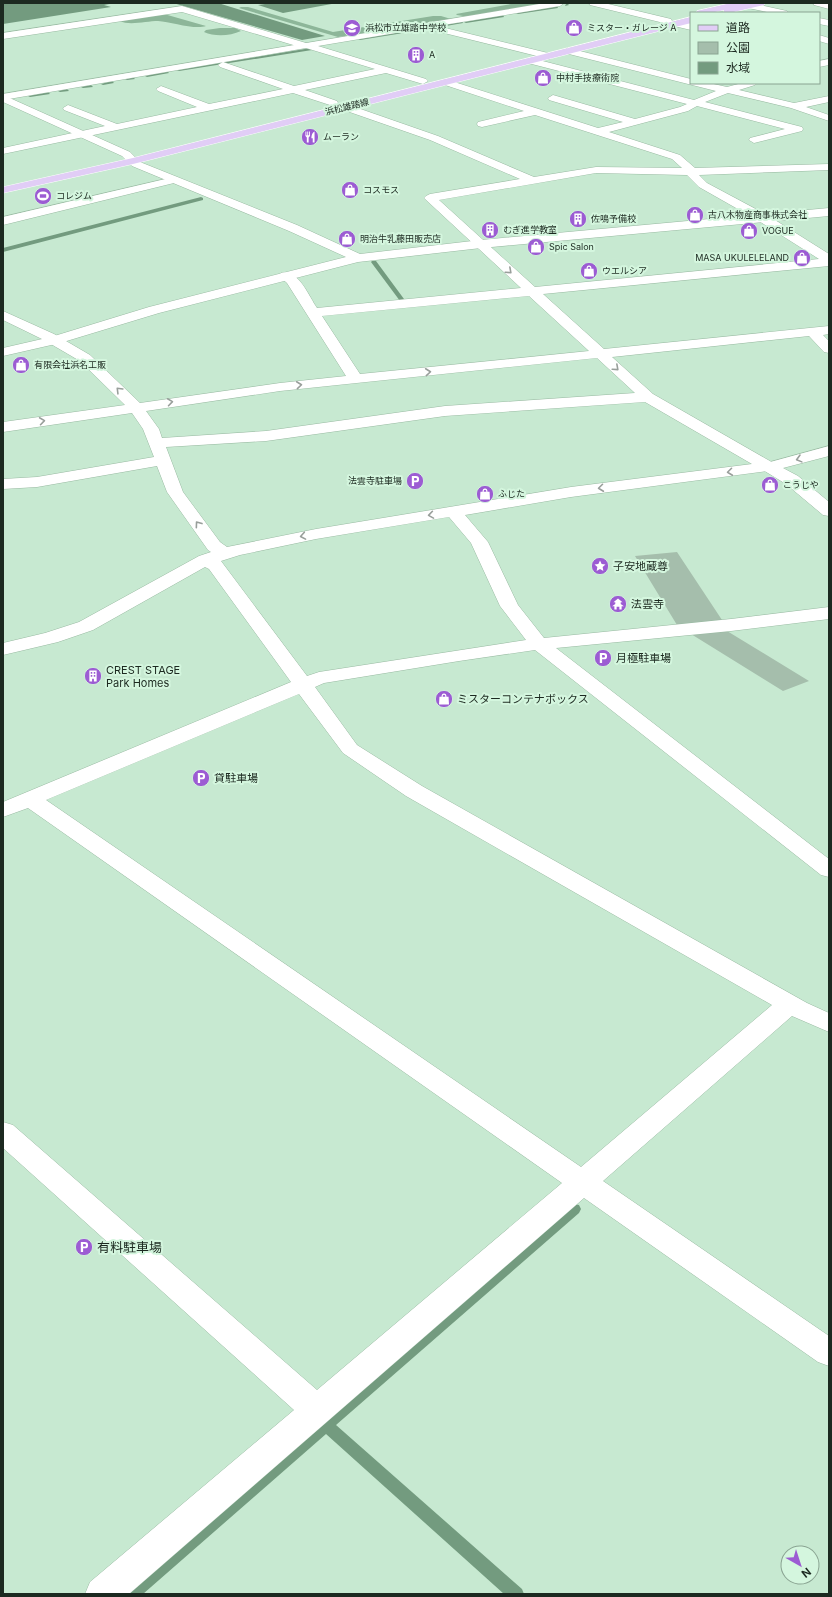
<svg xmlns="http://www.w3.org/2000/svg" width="832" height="1597" font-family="Inter,'Noto Sans JP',sans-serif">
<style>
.green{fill:#a5beac}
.forest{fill:#8db699}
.water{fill:#739b7f}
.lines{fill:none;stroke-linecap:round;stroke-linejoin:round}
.stream{fill:#739b7f;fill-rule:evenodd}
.pedestrian-casing{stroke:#99baa2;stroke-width:1}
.minor-casing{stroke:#99baa2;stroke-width:1}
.tertiary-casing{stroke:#99baa2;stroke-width:1}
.secondary-casing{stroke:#99baa2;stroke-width:1}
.primary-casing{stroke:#fff;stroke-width:1}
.pedestrian{fill:#fff;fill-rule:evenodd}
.minor{fill:#fff;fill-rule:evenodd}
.tertiary{fill:#fff;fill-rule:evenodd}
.secondary{fill:#fff;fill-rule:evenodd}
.primary{fill:#e1cdf6;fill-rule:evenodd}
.oneway{stroke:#999f9b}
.labels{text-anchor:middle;stroke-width:4;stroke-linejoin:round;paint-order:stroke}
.far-poi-label{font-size:9px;fill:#1c2920;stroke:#d4f6de;text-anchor:start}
.far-street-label{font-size:9px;fill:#1c2920;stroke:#d4f6de}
.poi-label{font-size:11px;fill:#1c2920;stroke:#d4f6de;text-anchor:start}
.near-poi-label{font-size:13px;fill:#1c2920;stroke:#d4f6de;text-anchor:start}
</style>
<rect width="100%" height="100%" fill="#c7e9d1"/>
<!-- green -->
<path class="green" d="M677,552L722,620L677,625L635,556Z
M727,631L809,681L783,691L691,634Z"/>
<!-- forest -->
<path class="forest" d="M517,3H552L469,17L457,15L456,14Z
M241,7H248L333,32L433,16H441L451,19L338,37L239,8Z
M164,14L206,26C195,30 171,22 158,21C147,21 129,26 120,21Z
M220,28H235L241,31C230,36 215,37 204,32L206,30Z"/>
<!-- water -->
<path class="water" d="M3,3H115L104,5L111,7L3,24Z
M173,3H218L325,36L302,40Z
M272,3H337L283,13L258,5Z"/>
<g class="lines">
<!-- stream -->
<path class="stream" d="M575,3H581L579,4Z
M566,4H568L569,5L565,6Z
M557,6L558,8L518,14L516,13Z
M503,15L504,17L466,23L464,22Z
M462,21L463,23L440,27L438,26Z
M427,27L428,29L360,40L358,39Z
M311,48L312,50L179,71L177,70Z
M167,71L169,73L147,77L145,76Z
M133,77L135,79L127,80L125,79Z
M112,81L114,83L103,85L101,84Z
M91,85L93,87L83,88L81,87Z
M67,89L69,91L60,92L58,91Z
M48,92L50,94L30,97L28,96Z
M201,197L203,198V200L3,252V248Z
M372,261H376L404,299V301H400L371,262Z
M574,1204L579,1205L581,1209L579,1213L336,1425L522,1589L524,1594H504L326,1434L143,1594H123L125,1589L569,1205Z"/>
<defs>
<path id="pedestrian" d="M182,6L306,43L308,45L303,48L300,47L182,12L3,39V33Z"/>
<path id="minor" d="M545,3H564L560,6L437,26L552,54L554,56L552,58L549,59L432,30L431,27L318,46L426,79L428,81L423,84L386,73L305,90L337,101L338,103L337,105L333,106L293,93L3,154V148L105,126L64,110L63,108L68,105L117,124L197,107L158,91L156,89L161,86L209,104L283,89L220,67L218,65L223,62L294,86L375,69L306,48L3,100V94Z
M589,3H604L671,19L672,21L668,24L590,5Z
M751,3L787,11L788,13H772L748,8L747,6L748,4Z
M813,3H829V9L814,5Z
M819,18L829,20V26L819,24Z
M677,21L691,24V30L674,26L673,24L674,22Z
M819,35L829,38V44L819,41Z
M568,48L691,79V83H709L727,87L742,83H757L755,85L739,90L794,103L829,96V102L806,107L829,115V121L791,108L728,93L705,102L802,127L803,129L802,131L754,143L749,140L750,138L785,129L697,106L688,111L609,132L680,155L695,168L829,164V170L699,175L707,183L767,215L829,254V266L543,294L604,349L829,326V334L823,335L829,341V353L824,352L809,336L612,357L653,394L775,464L777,467L775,470L571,497L465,515L488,542L518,605L544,638L731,619L829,607V619L731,631L556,648L829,859V877L821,875L535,650L459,661L324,683L315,687L357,745L422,786L807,1003L829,1013V1032L792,1016L603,1181L829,1336V1366L818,1362L584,1198L129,1594H85L90,1582L294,1410L3,1148V1122L13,1125L317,1390L562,1183L28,808L3,817V802L291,682L209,569L205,567L93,630L58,642L3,655V643L45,633L79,622L199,556L211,552L208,550L167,492L157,466L37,487L3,489V479L37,477L154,457L143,429L132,413L3,432V422L125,405L80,361L44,340L3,320V311L54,334L90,355L140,403L280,383L346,376L287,283L279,276L281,273C299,269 309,297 317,308L521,288L424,198L426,196L430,194L520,179L430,140L341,109L340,107L341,105H349L438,136L534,177L596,167L682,168L672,159L535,115L482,127L478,126L477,124L478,122L524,111L442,84L440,82L442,80H448L598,128L623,122L549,100L548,98L553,95L635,119L680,107L687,104L528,63L526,61L528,59L531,58L694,100L716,91L565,53L563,51ZM596,173L687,175L699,187L759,221L819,259L535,287L439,200ZM529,296L589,351L360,374L322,316ZM597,358L635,393L445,406L266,431L162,438L159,429L146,411L280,391ZM645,402L752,464L571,487L316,529L227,547L220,542L183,492L166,447L266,441L445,416ZM449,517L471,543L500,606L526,640L319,672L307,676L221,561L240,555L316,539ZM299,694L343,753L406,796L772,1005L581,1167L46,800Z
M829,59V65L819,67V61Z
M174,177L178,178L180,180L178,182L3,225V217Z"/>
<path id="tertiary" d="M3,95L130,152L140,162L297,225L360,254L481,240L829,208V216L481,248L358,262L159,313L60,343L3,356V348L51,337L149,307L346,257L289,231L132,166L122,156L3,102Z"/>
<path id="secondary" d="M829,446V456L783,468L798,476L829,502V516L823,515L786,484L763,470L761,467L763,464Z"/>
<path id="primary" d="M731,3H745L744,4L765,3L764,5L729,13H724V10L710,13H696L697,11Z
M691,17V23L133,164L3,193V187L133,158Z"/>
</defs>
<!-- pedestrian casing -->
<use href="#pedestrian" class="pedestrian-casing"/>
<!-- minor casing -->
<use href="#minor" class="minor-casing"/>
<!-- tertiary casing -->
<use href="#tertiary" class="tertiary-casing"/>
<!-- secondary casing -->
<use href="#secondary" class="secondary-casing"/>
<!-- primary casing -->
<use href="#primary" class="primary-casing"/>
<!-- pedestrian -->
<use href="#pedestrian" class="pedestrian"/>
<!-- minor -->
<use href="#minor" class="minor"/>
<!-- tertiary -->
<use href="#tertiary" class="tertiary"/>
<!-- secondary -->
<use href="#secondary" class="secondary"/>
<!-- primary -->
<use href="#primary" class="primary"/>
</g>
<!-- one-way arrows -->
<defs><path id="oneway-chevron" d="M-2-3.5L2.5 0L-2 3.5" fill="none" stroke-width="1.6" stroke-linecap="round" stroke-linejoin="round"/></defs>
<g class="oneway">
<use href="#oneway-chevron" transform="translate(509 271) rotate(42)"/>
<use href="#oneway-chevron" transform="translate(616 368) rotate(42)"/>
<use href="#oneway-chevron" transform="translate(428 372) rotate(-6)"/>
<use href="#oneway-chevron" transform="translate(299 385) rotate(-6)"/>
<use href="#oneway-chevron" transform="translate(119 390) rotate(-135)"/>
<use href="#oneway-chevron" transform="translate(170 402) rotate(-8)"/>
<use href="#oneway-chevron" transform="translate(42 421) rotate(-8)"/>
<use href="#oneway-chevron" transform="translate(799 459) rotate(165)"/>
<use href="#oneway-chevron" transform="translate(730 472) rotate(173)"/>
<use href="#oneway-chevron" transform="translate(601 488) rotate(173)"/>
<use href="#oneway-chevron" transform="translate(431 515) rotate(171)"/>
<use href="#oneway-chevron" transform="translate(198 524) rotate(-126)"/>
<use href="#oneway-chevron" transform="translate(303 536) rotate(170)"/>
</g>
<!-- icons -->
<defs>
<symbol id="school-disc" viewBox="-11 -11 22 22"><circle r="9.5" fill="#9c5cd3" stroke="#d4f6de"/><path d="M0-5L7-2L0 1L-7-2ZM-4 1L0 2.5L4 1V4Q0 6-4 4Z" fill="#fff"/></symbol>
<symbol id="shop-disc" viewBox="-11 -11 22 22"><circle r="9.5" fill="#9c5cd3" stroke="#d4f6de"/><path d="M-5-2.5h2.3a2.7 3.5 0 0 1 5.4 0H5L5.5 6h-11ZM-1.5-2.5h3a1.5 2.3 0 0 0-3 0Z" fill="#fff"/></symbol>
<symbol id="building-disc" viewBox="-11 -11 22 22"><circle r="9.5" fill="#9c5cd3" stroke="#d4f6de"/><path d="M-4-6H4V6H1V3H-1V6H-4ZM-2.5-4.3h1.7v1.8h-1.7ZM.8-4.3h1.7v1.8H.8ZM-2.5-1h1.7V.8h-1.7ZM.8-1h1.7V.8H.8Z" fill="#fff"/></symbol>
<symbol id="restaurant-disc" viewBox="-11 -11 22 22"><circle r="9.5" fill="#9c5cd3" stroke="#d4f6de"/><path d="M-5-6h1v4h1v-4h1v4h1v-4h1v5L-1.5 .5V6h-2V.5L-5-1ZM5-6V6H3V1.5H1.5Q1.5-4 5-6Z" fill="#fff"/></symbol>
<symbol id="stadium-disc" viewBox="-11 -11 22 22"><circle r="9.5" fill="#9c5cd3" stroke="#d4f6de"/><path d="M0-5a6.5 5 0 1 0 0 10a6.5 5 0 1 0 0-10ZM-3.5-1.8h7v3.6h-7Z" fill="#fff"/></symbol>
<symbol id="parking-disc" viewBox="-11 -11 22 22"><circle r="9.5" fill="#9c5cd3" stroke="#d4f6de"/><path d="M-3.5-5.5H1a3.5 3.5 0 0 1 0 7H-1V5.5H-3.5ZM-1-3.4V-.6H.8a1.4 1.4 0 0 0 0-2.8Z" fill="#fff"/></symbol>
<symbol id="sight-disc" viewBox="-11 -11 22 22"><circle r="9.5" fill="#9c5cd3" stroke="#d4f6de"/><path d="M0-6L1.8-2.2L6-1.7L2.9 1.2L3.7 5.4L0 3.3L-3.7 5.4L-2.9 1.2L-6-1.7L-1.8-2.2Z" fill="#fff"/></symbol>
<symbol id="temple-disc" viewBox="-11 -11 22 22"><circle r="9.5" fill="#9c5cd3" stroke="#d4f6de"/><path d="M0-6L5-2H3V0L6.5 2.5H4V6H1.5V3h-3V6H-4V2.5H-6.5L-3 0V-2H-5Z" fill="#fff"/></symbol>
</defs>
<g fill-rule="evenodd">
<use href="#school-disc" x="342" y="18" width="20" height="20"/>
<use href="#shop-disc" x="564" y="18" width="20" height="20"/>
<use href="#building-disc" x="406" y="45" width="20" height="20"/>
<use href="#shop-disc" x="533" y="68" width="20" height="20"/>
<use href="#restaurant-disc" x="300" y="127" width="20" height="20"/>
<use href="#shop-disc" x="340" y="180" width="20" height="20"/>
<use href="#stadium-disc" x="33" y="186" width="20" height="20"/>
<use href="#shop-disc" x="685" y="205" width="20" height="20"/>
<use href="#building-disc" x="568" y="209" width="20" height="20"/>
<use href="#building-disc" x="480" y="220" width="20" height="20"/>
<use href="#shop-disc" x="739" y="221" width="20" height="20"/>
<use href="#shop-disc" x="337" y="229" width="20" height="20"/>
<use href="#shop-disc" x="526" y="237" width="20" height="20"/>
<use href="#shop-disc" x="792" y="248" width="20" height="20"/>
<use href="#shop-disc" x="579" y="261" width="20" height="20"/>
<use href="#shop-disc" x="11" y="355" width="20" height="20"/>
<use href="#parking-disc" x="405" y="471" width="20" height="20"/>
<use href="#shop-disc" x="760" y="475" width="20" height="20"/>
<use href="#shop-disc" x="475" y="484" width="20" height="20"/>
<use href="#sight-disc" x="590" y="556" width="20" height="20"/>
<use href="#temple-disc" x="608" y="594" width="20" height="20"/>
<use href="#parking-disc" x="593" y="648" width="20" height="20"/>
<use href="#building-disc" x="83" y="666" width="20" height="20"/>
<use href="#shop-disc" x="434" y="689" width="20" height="20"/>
<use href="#parking-disc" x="191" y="768" width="20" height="20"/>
<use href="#parking-disc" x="74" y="1237" width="20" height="20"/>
</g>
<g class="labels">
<!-- far-poi labels -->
<g class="far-poi-label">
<text x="365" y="31">浜松市立雄踏中学校</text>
<text x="587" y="31">ミスター・ガレージ A</text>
<text x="429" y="58">A</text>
<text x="556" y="81">中村手技療術院</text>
<text x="323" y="140">ムーラン</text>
<text x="363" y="193">コスモス</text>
<text x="56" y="199">コレジム</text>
<text x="708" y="218">古八木物産商事株式会社</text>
<text x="591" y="222">佐鳴予備校</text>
<text x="503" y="233">むぎ進学教室</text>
<text x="762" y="234">VOGUE</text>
<text x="360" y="242">明治牛乳藤田販売店</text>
<text x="549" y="250">Spic Salon</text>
<text x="789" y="261" text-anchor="end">MASA UKULELELAND</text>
<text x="602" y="274">ウエルシア</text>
<text x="34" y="368">有限会社浜名工販</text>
<text x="402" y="484" text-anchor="end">法雲寺駐車場</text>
<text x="783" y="488">こうじや</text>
<text x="498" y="497">ふじた</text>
</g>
<!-- far-street labels -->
<g class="far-street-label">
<text transform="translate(347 107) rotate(-14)" y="3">浜松雄踏線</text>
</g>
<!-- poi labels -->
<g class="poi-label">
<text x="613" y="570">子安地蔵尊</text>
<text x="631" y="608">法雲寺</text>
<text x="616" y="662">月極駐車場</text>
<text x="106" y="674">CREST STAGE<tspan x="106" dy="13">Park Homes</tspan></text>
<text x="457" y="703">ミスターコンテナボックス</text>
<text x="214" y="782">貸駐車場</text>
</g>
<!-- near-poi labels -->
<g class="near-poi-label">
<text x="97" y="1252">有料駐車場</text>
</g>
</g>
<!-- border -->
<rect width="832" height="1597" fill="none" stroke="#1c2920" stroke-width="8"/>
<!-- legend -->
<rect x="690" y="12" width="130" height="72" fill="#d4f6de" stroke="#8aa492"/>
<rect x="698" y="25" width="20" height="6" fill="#e1cdf6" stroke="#8aa492"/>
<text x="726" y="32" font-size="12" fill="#1c2920">道路</text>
<rect x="698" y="42" width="20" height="12" fill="#a5beac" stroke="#8aa492"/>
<text x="726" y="52" font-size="12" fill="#1c2920">公園</text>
<rect x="698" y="62" width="20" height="12" fill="#739b7f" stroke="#8aa492"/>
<text x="726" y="72" font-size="12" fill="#1c2920">水域</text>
<!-- north arrow -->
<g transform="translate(800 1565) rotate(141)"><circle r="19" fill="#d4f6de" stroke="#8aa492"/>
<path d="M0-3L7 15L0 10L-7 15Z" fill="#9c5cd3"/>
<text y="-6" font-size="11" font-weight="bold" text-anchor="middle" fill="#1c2920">N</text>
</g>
</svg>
